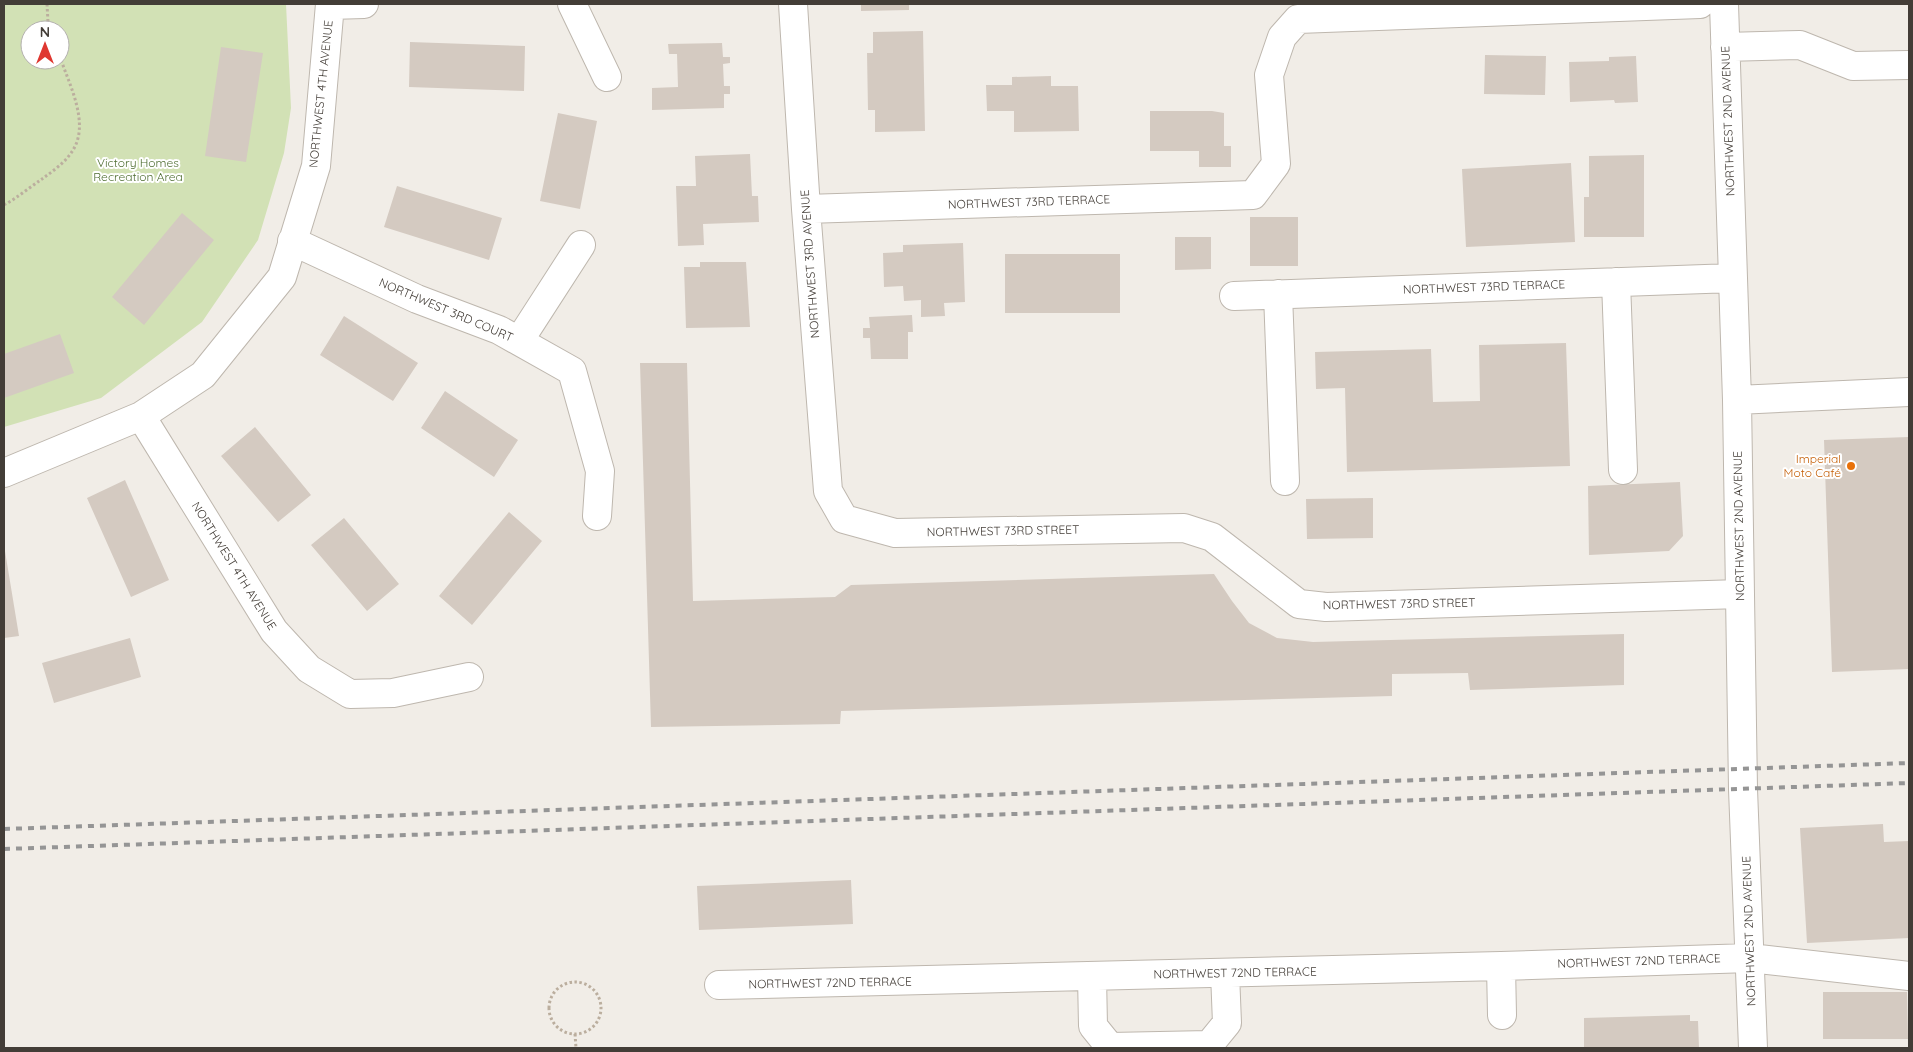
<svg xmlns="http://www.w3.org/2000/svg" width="1913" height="1052" font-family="Quicksand,sans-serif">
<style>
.green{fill:#d2e1b5;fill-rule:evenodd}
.building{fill:#d4cac1}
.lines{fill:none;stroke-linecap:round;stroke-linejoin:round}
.minor-casing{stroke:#beb7ae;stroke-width:30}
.path{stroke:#bbae9e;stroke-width:3;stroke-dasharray:2.5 2.5;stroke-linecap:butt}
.minor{stroke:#fff;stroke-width:28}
.rail{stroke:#959595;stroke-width:4;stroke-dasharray:6 6;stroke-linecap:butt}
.food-dot{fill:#e8710a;stroke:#fff;stroke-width:2}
.labels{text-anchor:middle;stroke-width:4;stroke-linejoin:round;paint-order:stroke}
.street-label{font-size:12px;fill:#433d37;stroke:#fff}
.park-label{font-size:12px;fill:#4f6e32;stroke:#fff}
.food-label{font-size:12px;fill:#c56008;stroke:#fff;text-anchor:end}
</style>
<rect width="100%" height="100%" fill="#f1ede7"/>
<!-- green -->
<path class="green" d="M4,4H286L291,108L284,153L258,240L202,322L101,398L4,427ZM30,30H60V60H30Z"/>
<!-- building -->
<path class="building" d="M861,4H909V10L861,11Z
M923,31L925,131L875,132V110H868L867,53H873V32Z
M410,42L525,46L524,91L409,87Z
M722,43L723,57H730V63L723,64L724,86H730V94H724V108L652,110V88L678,87L677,54H669L668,44Z
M221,47L263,53L246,162L205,156Z
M1485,55L1546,56L1545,95L1484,94Z
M1636,56L1638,102L1615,103L1614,100L1570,102L1569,62L1609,61V57Z
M1051,76V86H1078L1079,131L1014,132V111H987L986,85H1012V77Z
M1150,111H1212L1224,113V146H1231V167H1199V151H1150Z
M558,113L597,121L580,209L540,201Z
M750,154L752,196H758L759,222L703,224L704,245L678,246L676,186H696L695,156Z
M1644,155V237H1584V197H1589V156Z
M1571,163L1575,242L1466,247L1462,169Z
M397,186L502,218L489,260L384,227Z
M182,213L214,240L144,325L112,297Z
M1250,217H1298V266H1250Z
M1175,237H1211V269L1175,270Z
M963,243L965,302L944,303L945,316L921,317V300L904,301L903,286L884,287L883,253L903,252V245Z
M1005,254H1120V313H1005Z
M700,262H746L750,327L686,328L684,267H700Z
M912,315L913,332H908V359H871L870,338H863V328H870L869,317Z
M344,316L418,363L393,401L320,355Z
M60,334L74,373L4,398V354Z
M1566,343L1570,466L1347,472L1345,388L1316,389L1315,352L1431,349L1433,402L1480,401L1479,345Z
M640,363H687L693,601L835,597L851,585L1214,574L1232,601L1249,623L1277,638L1313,642L1624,634V685L1470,690L1468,673L1392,674V696L841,711L840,724L651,727Z
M445,391L518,440L494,477L421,428Z
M255,427L311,495L278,522L221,456Z
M1909,437V669L1832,672L1824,440Z
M125,480L169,580L131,597L87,498Z
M1680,482L1683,536L1669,551L1589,555L1588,486Z
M1373,498V538L1307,539L1306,499Z
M509,512L542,541L472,625L439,596Z
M344,518L399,584L367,611L311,545Z
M4,545L19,636L4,638Z
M130,638L141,677L54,703L42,663Z
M1883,824L1884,842L1909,841V938L1807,943L1800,828Z
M851,880L853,924L699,930L697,886Z
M1823,992H1907L1908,1039H1823Z
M1690,1015V1021H1698L1699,1048H1584V1018Z"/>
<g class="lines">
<defs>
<path id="minor" d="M572,4L607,77
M793,4L806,209L828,491L844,519L895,533L1184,528L1212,537L1299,604L1326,607L1740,594
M1724,4L1737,400L1743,789L1753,1048
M330,5L364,4
M1725,47L1800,45L1853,66L1909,65
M806,209L1253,195L1276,164L1269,75L1282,37L1298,19L1700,4
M292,241L417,299L499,330L572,371L600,471L597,516
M1616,282L1623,470
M1278,294L1285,481
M1234,296L1733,278
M519,341L581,245
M1737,400L1909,392
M141,416L274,631L309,669L350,694L393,693L469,677
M4,473L141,416L203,375L282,277L316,166L330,4
M1501,966L1502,1015
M1092,976L1093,1026L1110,1047L1209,1045L1227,1023L1225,973
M719,985L1501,966L1750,958L1909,976"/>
</defs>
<!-- minor casing -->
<use href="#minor" class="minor-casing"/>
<!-- path -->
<path class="path" d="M47,4L48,22L51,30
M4,205C17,198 30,187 42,179C53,171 66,162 73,150C90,123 69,84 60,57
M549 1008a26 26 0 1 1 52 0a26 26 0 1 1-52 0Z
M575,1034L576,1048"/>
<!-- minor -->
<use href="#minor" class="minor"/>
<!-- rail -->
<path class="rail" d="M4,829L1909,763
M4,849L1909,783"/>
</g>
<!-- markers -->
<circle class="food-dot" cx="1851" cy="466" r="5"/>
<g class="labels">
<!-- street labels -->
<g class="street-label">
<text transform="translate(321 94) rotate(-84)" y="4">NORTHWEST 4TH AVENUE</text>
<text transform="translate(1728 121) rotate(-92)" y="4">NORTHWEST 2ND AVENUE</text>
<text transform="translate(1029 202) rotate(-2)" y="4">NORTHWEST 73RD TERRACE</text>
<text transform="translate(810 264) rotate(-94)" y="4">NORTHWEST 3RD AVENUE</text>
<text transform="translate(1484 287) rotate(-2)" y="4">NORTHWEST 73RD TERRACE</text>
<text transform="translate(446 310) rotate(23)" y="4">NORTHWEST 3RD COURT</text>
<text transform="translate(1739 526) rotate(-91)" y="4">NORTHWEST 2ND AVENUE</text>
<text transform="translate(1003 531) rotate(-1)" y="4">NORTHWEST 73RD STREET</text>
<text transform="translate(234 566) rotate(58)" y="4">NORTHWEST 4TH AVENUE</text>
<text transform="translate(1399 604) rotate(-1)" y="4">NORTHWEST 73RD STREET</text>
<text transform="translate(1749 931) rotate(-92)" y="4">NORTHWEST 2ND AVENUE</text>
<text transform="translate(1639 961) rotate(-2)" y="4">NORTHWEST 72ND TERRACE</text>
<text transform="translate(1235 973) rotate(-1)" y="4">NORTHWEST 72ND TERRACE</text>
<text transform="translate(830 983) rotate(-1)" y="4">NORTHWEST 72ND TERRACE</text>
</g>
<!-- park labels -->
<g class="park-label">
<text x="138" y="167">Victory Homes<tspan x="138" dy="14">Recreation Area</tspan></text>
</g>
<!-- food labels -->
<g class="food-label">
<text x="1841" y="463">Imperial<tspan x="1841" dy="14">Moto Café</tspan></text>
</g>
</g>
<!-- border -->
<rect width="1913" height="1052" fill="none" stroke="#433d37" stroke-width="10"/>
<!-- north arrow -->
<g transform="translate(45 45)"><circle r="24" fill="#ffffff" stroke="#b4b1af"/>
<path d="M0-4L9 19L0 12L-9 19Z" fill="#df3730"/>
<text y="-8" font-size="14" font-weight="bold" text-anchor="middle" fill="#433d37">N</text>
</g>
</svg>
